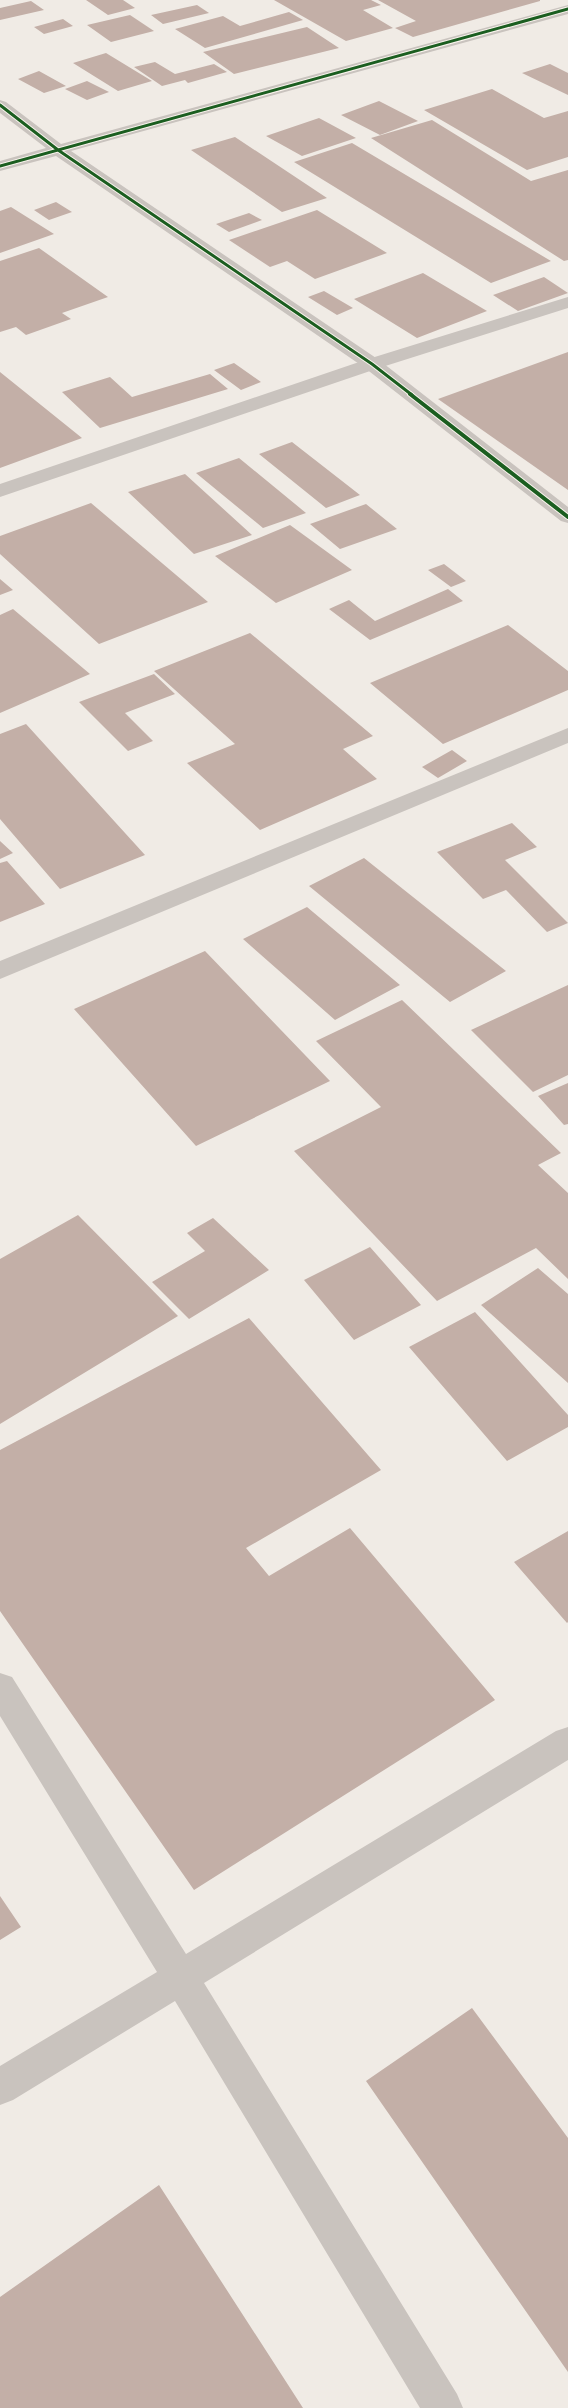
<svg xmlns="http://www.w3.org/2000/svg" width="568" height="2408" font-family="'Work Sans',sans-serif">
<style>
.building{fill:#c3afa7}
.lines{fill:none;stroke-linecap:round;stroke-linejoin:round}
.service{fill:#c9c3be;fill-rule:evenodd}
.tertiary{fill:#c9c3be;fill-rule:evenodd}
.cycleway-far1-casing{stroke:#fbf5ee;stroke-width:5}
.cycleway-casing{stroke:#fbf5ee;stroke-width:6}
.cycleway-far1{stroke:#1b5e20;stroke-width:3}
.cycleway{stroke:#1b5e20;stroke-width:4}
</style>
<rect width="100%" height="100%" fill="#f0ebe5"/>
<!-- building -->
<path class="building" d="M86,0H123L135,8L108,15Z
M274,0H371L381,5L363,10L393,28L346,41Z
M378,0H540V1L413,37L395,28L416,21Z
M31,1L44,10L0,20V8Z
M197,5L209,13L163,24L151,15Z
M289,12L303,20L205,48L175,29L223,16L240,26Z
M130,15L154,31L111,42L87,25Z
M63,19L73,26L44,34L34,27Z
M307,27L339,48L234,74L203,52Z
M106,53L152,81L118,91L73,63Z
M155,62L175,74L214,64L227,72L188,83L185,80L162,86L134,67Z
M550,64L568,73V95L522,73Z
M39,71L66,86L44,93L18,79Z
M87,81L109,92L87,100L65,89Z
M492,89L544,118L568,111V157L527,170L424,110Z
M379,101L418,121L380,135L341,115Z
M319,118L356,138L302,156L266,136Z
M432,120L531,181L568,170V260L564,261L371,138Z
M235,137L327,198L282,212L191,150Z
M352,143L551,261L491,283L294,162Z
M56,202L72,212L49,220L34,210Z
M11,207L54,234L0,253V211Z
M317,210L387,253L315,279L287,261L270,267L229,240Z
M249,213L262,220L229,232L216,224Z
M39,248L108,297L62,313L71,319L26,335L16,327L0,332V261Z
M423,273L487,311L417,338L354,299Z
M544,277L568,293L518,311L493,295Z
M324,291L353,308L337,315L308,297Z
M568,352V490L438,399Z
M234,363L261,382L241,390L214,370Z
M0,372L82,438L0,468Z
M210,374L228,389L100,428L62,392L110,377L132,397Z
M292,442L360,495L326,508L259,454Z
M239,458L306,513L263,528L196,473Z
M185,474L252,535L194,554L128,492Z
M91,503L208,602L99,644L0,554V536Z
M366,504L397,529L340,549L310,524Z
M290,525L352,570L276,603L215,556Z
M444,564L466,581L451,587L428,570Z
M0,579L13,590L0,595Z
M448,589L463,601L370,640L329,609L349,600L375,621Z
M13,609L90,674L0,713V615Z
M508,625L568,671V690L443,744L370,683Z
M250,633L373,736L343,749L377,779L260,830L187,763L235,744L154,671Z
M154,674L175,694L125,713L153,741L128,751L79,702Z
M26,724L145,855L60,889L0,819V734Z
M452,750L467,761L438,778L422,767Z
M512,823L537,847L505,860L568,923L547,932L506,890L483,899L437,852Z
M0,841L13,853L0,859Z
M364,858L506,971L450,1002L309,886Z
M7,861L45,904L0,922V863Z
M307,907L400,985L335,1020L243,939Z
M205,951L330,1081L196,1146L74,1009Z
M568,985V1075L533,1092L471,1030Z
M402,1000L561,1153L538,1165L568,1193V1279L536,1248L437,1301L294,1151L381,1107L316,1041Z
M568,1083V1124L564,1125L538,1096Z
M78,1215L178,1316L0,1424V1259Z
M213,1218L269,1270L189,1319L152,1282L205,1251L187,1233Z
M370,1247L421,1305L354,1340L304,1280Z
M538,1268L568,1294V1383L481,1305Z
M475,1312L568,1415V1427L507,1461L409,1347Z
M249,1318L381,1470L246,1548L269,1576L350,1528L495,1700L194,1890L0,1611V1450Z
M568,1531V1622L567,1623L514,1562Z
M0,1896L21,1927L0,1940Z
M472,2008L568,2138V2372L366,2081Z
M159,2185L303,2408H0V2297Z"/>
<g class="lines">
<!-- service -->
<path class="service" d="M568,297V308L379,368L0,497V484L365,360Z
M568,728V743L0,979V961Z
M0,1673L12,1677L186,1954L556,1731L568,1727V1760L204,1983L457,2394L463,2408H420L175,2001L13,2100L0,2105V2066L157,1972L0,1716Z"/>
<!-- tertiary -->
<path class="tertiary" d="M568,5V14L71,151L379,360L568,507V523L561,521L365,368L56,156L0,171V161L46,148L0,113V100L6,102L61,144Z"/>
<defs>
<path id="cycleway-far1" d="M0,105L58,150L372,364L412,395
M0,166L568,9"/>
<path id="cycleway" d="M410,394L568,517"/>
</defs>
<!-- cycleway-far1 casing -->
<use href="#cycleway-far1" class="cycleway-far1-casing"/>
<!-- cycleway casing -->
<use href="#cycleway" class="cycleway-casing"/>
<!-- cycleway-far1 -->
<use href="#cycleway-far1" class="cycleway-far1"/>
<!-- cycleway -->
<use href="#cycleway" class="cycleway"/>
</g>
</svg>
